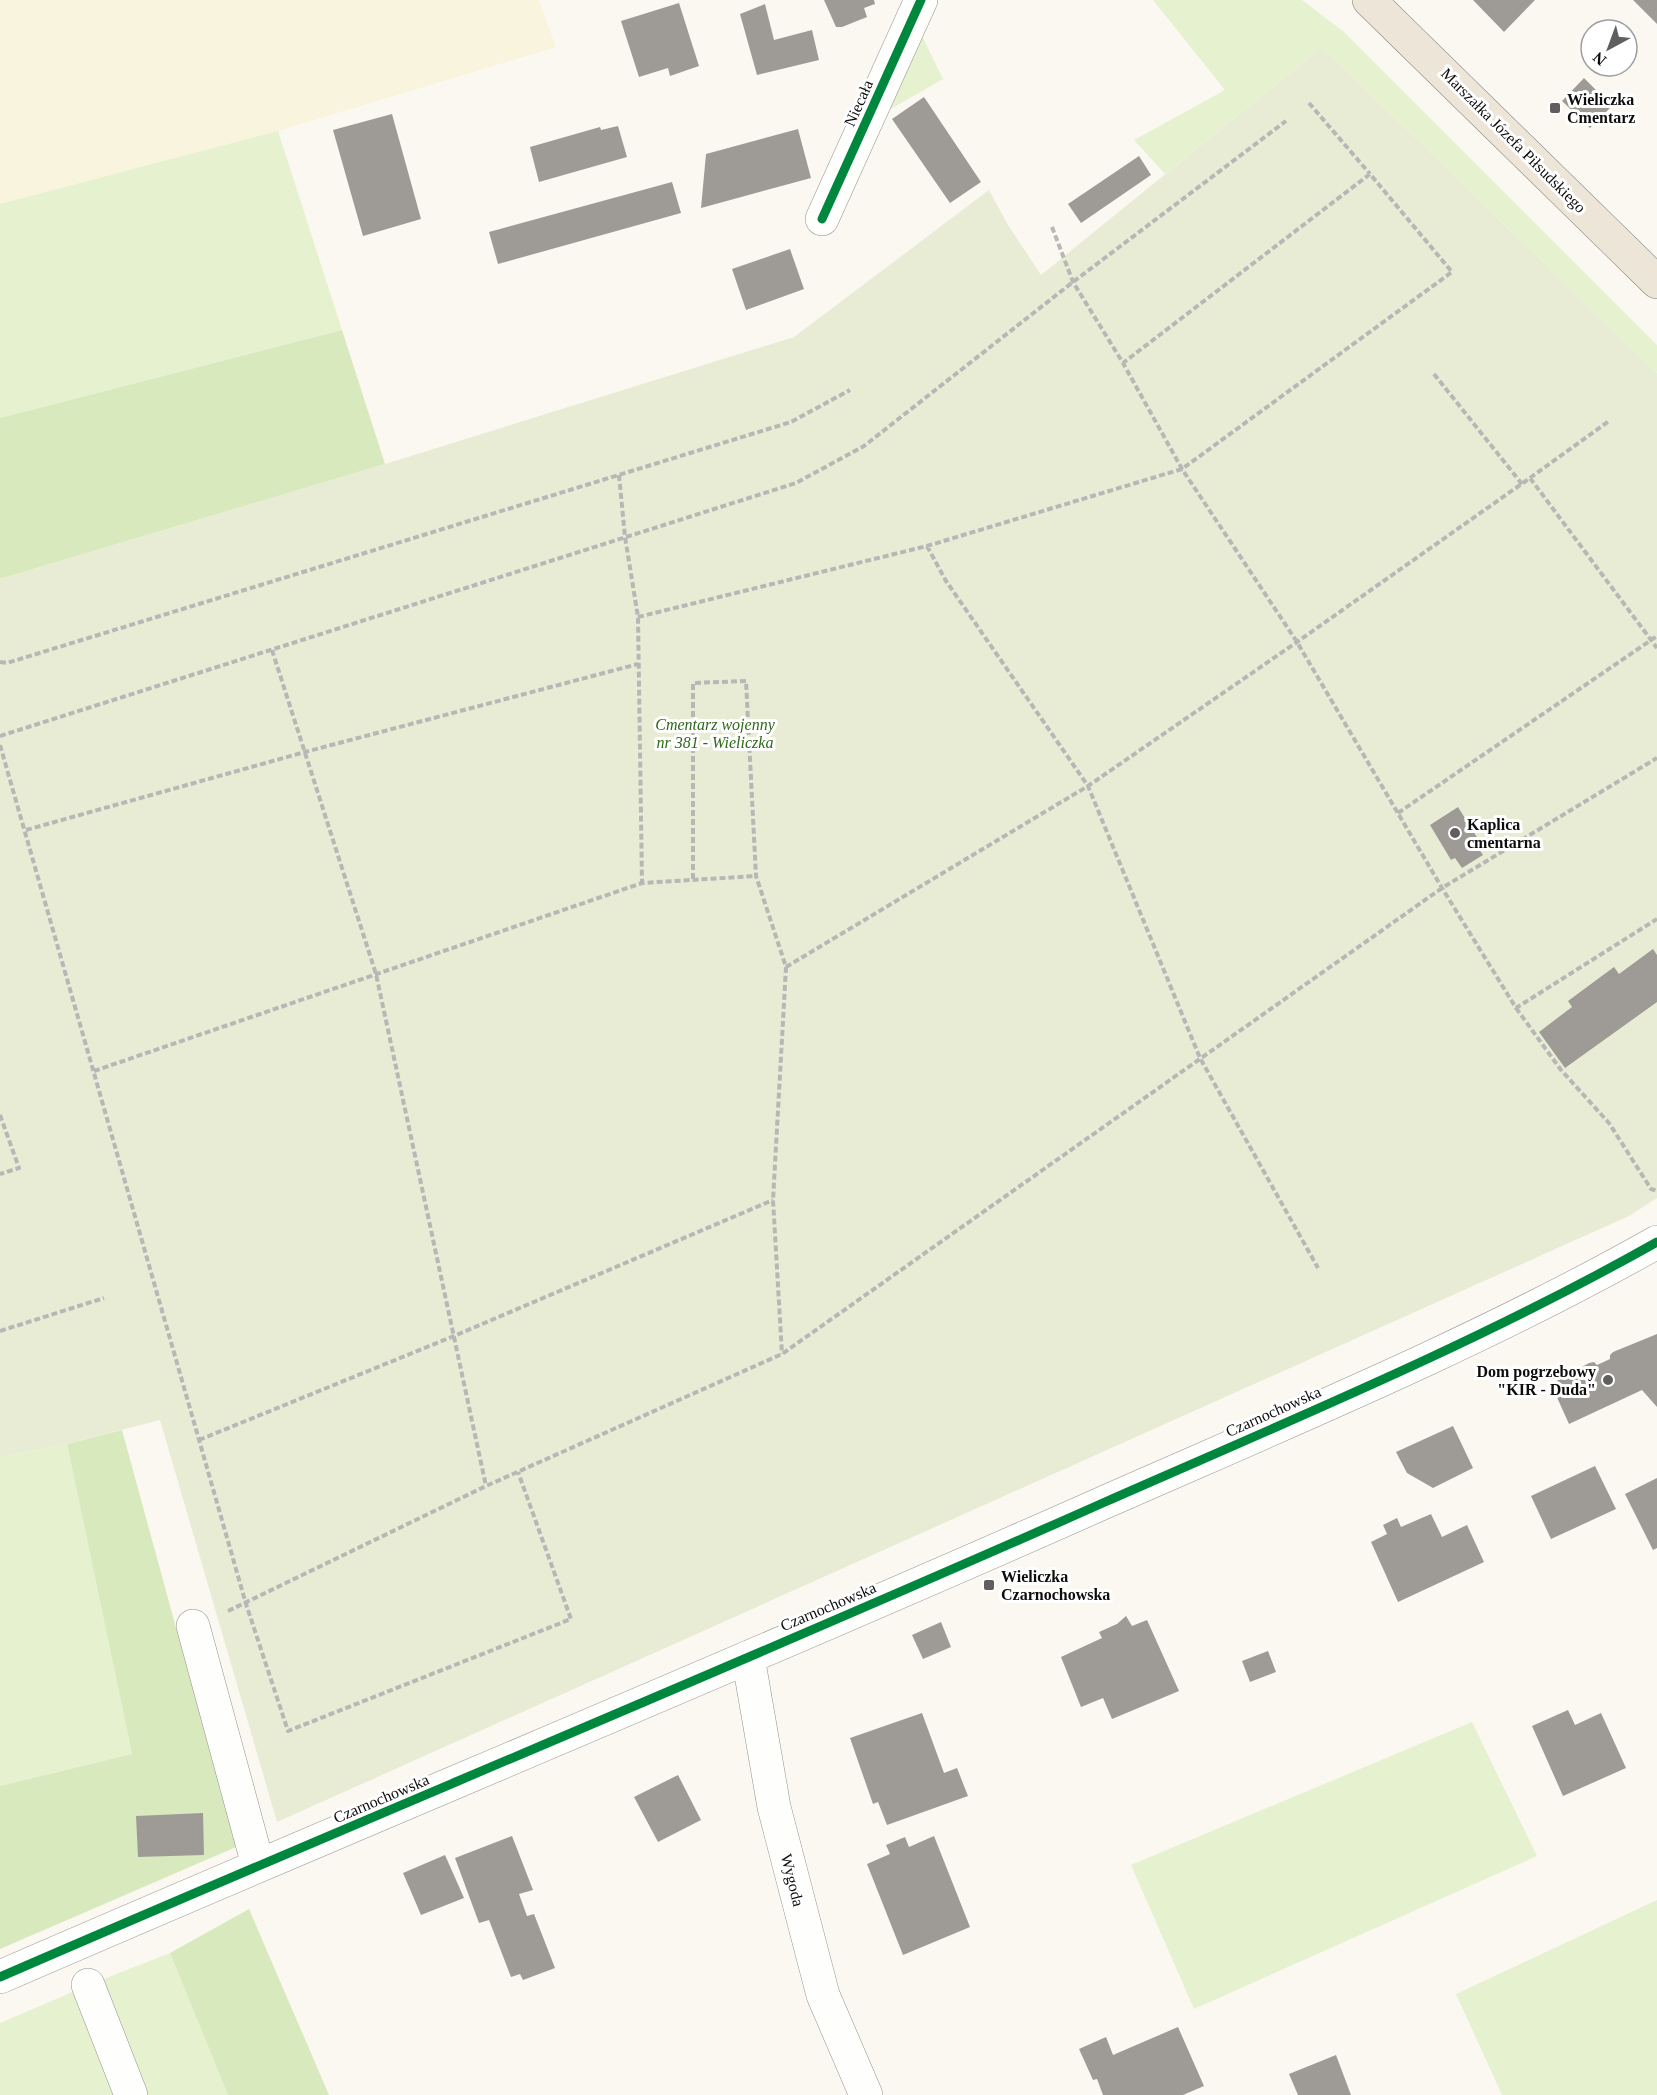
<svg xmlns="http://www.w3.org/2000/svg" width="1657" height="2095" font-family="Georgia,serif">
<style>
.farmland{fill:#f9f4dd}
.green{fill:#e6f1d0}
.forest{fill:#d7e9bd}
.cemetery{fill:#e8ecd4}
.building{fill:#9e9b97}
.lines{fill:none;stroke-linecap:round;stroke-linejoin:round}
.minor-casing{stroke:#949390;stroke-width:34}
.major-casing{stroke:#81807d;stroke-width:34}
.path{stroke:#b8b7b6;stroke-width:4;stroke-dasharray:6 3;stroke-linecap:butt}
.minor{stroke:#fefefd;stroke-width:33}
.major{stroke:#ede6d8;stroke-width:33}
.cycleway-casing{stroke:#fff;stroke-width:13}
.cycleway{stroke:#00873e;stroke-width:9}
.poi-dot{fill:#605f5d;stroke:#fff;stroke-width:2}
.labels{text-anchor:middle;stroke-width:6;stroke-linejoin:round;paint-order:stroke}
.poi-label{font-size:16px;font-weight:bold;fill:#0d0d0d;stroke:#fff;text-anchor:start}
.street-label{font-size:16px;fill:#0d0d0d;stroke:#fff}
.park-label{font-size:16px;font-style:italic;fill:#2f681a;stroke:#fff}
</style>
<rect width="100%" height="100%" fill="#fbf8f1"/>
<!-- farmland -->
<path class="farmland" d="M0,0H539L556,47L278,131L0,204Z"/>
<!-- green -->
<path class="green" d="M1153,0H1302L1344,32L1657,345V373L1322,47L1165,174L1134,140L1225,90Z
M921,34L943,79L884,113Z
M278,131L342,330L0,418V204Z
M67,1444L132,1754L0,1786V1457Z
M1472,1722L1537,1856L1194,2009L1131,1865Z
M1657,1900V2095H1502L1456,1994Z
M170,1953L228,2095H0V2023L96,1982Z"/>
<!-- forest -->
<path class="forest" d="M342,330L385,464L0,579V418Z
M122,1430L236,1847L0,1949V1786L132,1754L67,1444Z
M249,1909L329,2095H228L170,1953Z"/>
<!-- cemetery -->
<path class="cemetery" d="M1322,47L1657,373V1198L1629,1216L277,1822L160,1420L67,1444L0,1457V579L385,464L794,337L989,190L1008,225L1041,275Z"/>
<!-- building -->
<path class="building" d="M824,0H874L875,4L864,8L867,17L842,27H836Z
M1473,0H1535L1504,32Z
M1633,0H1657V24Z
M679,3L699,66L670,76L668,68L639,77L621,21Z
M765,4L774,40L812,30L819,60L757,75L740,14Z
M1584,78L1612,106L1590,128L1562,101Z
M924,97L981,182L950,203L892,119Z
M392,114L421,219L363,236L333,130Z
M618,126L627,157L539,182L530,147L600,127L601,130Z
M798,129L811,178L701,208L706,154Z
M1139,156L1151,175L1081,223L1068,204Z
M672,182L681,213L498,264L489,232Z
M790,249L804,289L746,310L732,269Z
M1458,807L1480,842L1476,845L1483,855L1462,868L1455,858L1451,860L1430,825Z
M1653,949L1657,955V1002L1565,1068L1539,1032L1572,1007L1568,1001L1614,967L1619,974Z
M1657,1334V1407L1642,1390L1569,1424L1551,1384L1589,1363L1594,1362L1597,1365L1610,1359V1355L1613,1352Z
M1453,1426L1473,1468L1433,1488L1407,1473L1396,1452Z
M1595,1466L1616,1509L1551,1539L1531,1496Z
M1657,1478V1548L1653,1550L1625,1494Z
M1431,1514L1442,1537L1467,1525L1484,1562L1398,1602L1371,1542L1387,1534L1383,1525L1397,1518L1401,1527Z
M1126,1616L1132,1626L1147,1620L1179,1691L1112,1719L1103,1698L1081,1707L1061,1657L1102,1638L1099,1632L1117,1624Z
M941,1622L951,1647L923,1659L912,1635Z
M1268,1651L1276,1672L1250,1682L1242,1661Z
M1568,1710L1575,1725L1601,1713L1626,1768L1563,1796L1532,1726Z
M922,1713L944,1773L957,1768L968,1796L887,1825L878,1802L873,1804L850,1738Z
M678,1775L701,1820L658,1842L634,1797Z
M203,1813L204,1855L138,1857L136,1816Z
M512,1836L533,1890L519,1894L527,1916L534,1914L555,1968L523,1980L520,1974L511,1977L489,1920L479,1923L455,1858Z
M934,1836L970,1927L903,1955L867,1864L890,1854L886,1845L905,1837L909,1847Z
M445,1855L464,1898L421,1915L403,1873Z
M1178,2027L1204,2086L1183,2095H1103L1097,2079L1093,2080L1079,2049L1106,2037L1113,2055Z
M1336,2055L1351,2095H1298L1289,2074Z"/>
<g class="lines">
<defs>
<path id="minor" d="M822,219L921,0
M193,1626L258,1865
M748,1657L774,1807L823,1995L866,2095
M0,1977C368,1817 739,1665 1105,1502C1291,1420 1480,1342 1657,1242
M88,1985L131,2095"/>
<path id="major" d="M1369,0L1657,282"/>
</defs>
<!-- minor casing -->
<use href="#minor" class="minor-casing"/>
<!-- major casing -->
<use href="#major" class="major-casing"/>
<!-- path -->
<path class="path" d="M1309,103L1370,174
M1052,227L1073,282L1123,363L1182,469L1297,642L1442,888L1516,1008L1657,919
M1434,374L1522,484
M619,475L625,537L638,617L642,883
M1530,478L1609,421
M927,546L946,581L1088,786L1200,1058L1318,1268
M638,617L927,546L1182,469L1452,272L1370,174L1123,363
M272,650L376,974L486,1486
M0,662L7,663L791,422L850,390
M0,736L796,483L864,446L1073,282L1286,121
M0,745L246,1604L288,1731L571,1619L518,1472
M1398,813L1657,636
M26,830L305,752L638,664
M693,879V683L746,681L756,876L786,967L773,1200L782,1354
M786,967L1088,786L1297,642L1530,478L1657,648
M1516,1008L1561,1070L1609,1123L1651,1189L1657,1191
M94,1071L642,883L756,876
M0,1115L19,1168L0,1174
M0,1331L104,1298
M199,1440L454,1336L773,1200
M228,1611L486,1486L782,1354L1442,888L1657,758"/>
<!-- minor -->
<use href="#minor" class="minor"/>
<!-- major -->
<use href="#major" class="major"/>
<defs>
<path id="cycleway" d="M822,219L921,0
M0,1977C368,1817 739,1665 1105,1502C1291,1420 1480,1342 1657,1242"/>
</defs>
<!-- cycleway casing -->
<use href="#cycleway" class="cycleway-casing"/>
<!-- cycleway -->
<use href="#cycleway" class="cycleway"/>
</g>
<!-- markers -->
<g class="poi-dot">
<rect x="1549" y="102" width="12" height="12" rx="3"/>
<circle cx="1455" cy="833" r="6"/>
<circle cx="1608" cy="1380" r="6"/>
<rect x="983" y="1579" width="12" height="12" rx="3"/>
</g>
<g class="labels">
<!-- poi labels -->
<g class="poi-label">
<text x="1567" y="105">Wieliczka<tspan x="1567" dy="18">Cmentarz</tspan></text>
<text x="1467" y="830">Kaplica<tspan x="1467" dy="18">cmentarna</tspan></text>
<text x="1596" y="1377" text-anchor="end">Dom pogrzebowy<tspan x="1596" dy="18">"KIR - Duda"</tspan></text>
<text x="1001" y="1582">Wieliczka<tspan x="1001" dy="18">Czarnochowska</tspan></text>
</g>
<!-- street labels -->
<g class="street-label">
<text transform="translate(858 103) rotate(-66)" y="6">Niecała</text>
<text transform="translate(1514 140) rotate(45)" y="6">Marszałka Józefa Piłsudskiego</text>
<text transform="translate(1273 1411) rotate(-24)" y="6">Czarnochowska</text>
<text transform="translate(828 1606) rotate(-23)" y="6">Czarnochowska</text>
<text transform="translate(381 1798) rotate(-23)" y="6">Czarnochowska</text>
<text transform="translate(793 1880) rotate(76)" y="6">Wygoda</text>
</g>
<!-- park labels -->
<g class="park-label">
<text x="715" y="730">Cmentarz wojenny<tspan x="715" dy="18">nr 381 - Wieliczka</tspan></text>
</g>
</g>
<!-- north arrow -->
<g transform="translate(1609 48) rotate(221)"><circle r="28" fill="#ffffff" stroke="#9e9e9e" stroke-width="1.5"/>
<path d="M0-4.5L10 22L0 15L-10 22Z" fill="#605f5d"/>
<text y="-9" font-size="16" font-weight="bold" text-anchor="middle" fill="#0d0d0d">N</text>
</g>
</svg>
